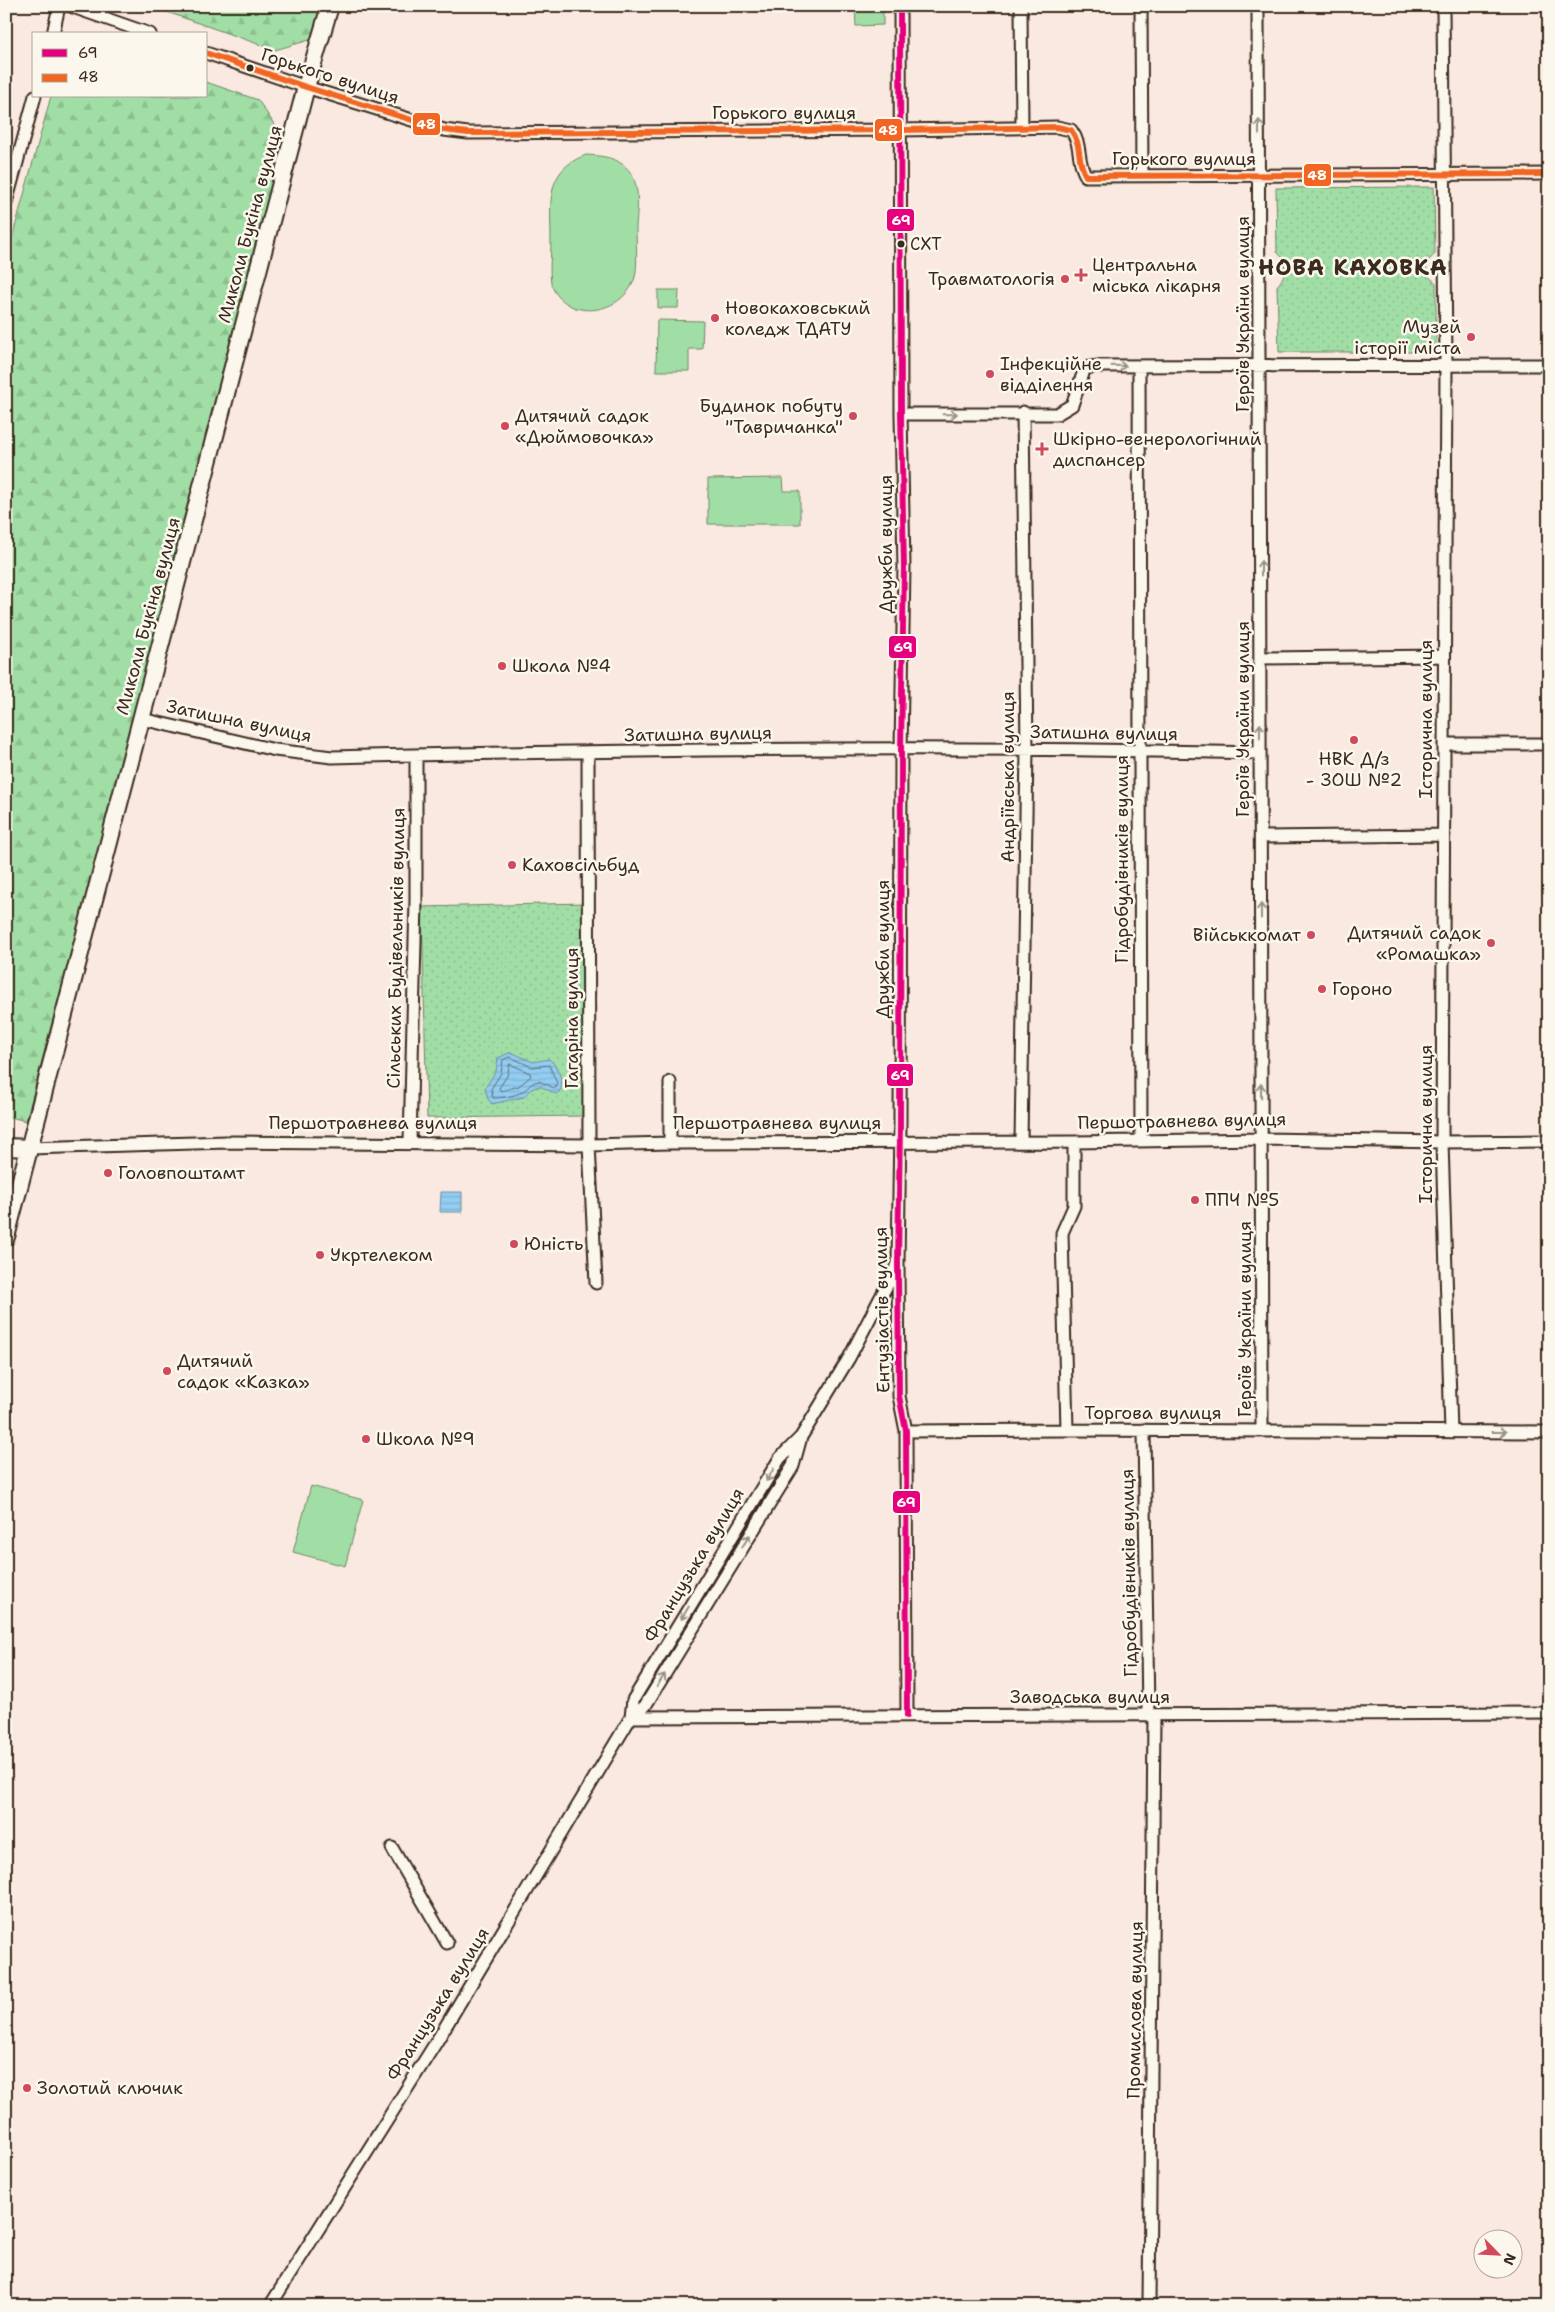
<svg xmlns="http://www.w3.org/2000/svg" width="1555" height="2312" font-family="'Shantell Sans',sans-serif">
<style>
.grass{fill:url(#grass-dots);stroke:#6e8462}
.forest{fill:url(#forest-firs);stroke:#6e8462}
.garden{fill:#a1dea6;stroke:#6e8462}
.water{fill:url(#water-rules);stroke:#6f8c9d}
.lines{fill:none;stroke-linecap:round;stroke-linejoin:round}
.shore{stroke:#5e6b73;stroke-width:1}
.street-casing{stroke:#3b2a1e;stroke-width:15}
.secondary-casing{stroke:#3b2a1e;stroke-width:20}
.street{stroke:#fbf7ec;stroke-width:11}
.secondary{stroke:#fbf7ec;stroke-width:16}
.bus-1-casing{stroke:#fbf7ec;stroke-width:10}
.bus-2-casing{stroke:#fbf7ec;stroke-width:10}
.bus-1{stroke:#e5007d;stroke-width:6}
.bus-2{stroke:#f26522;stroke-width:6}
.oneway{stroke:#9b9085}
.bus-dot{fill:#3b2a1e;stroke:#fbf7ec;stroke-width:2}
.poi-dot{fill:#d1495b;stroke:#fbf7ec;stroke-width:2}
.labels{text-anchor:middle;stroke-width:5;stroke-linejoin:round;paint-order:stroke}
.bus-label{font-size:17px;fill:#3b2a1e;stroke:#fbf7ec;text-anchor:start}
.street-label{font-size:18px;fill:#3b2a1e;stroke:#fbf7ec}
.poi-label{font-size:18px;fill:#3b2a1e;stroke:#fbf7ec;text-anchor:start}
.district-label{font-size:22px;font-weight:bold;letter-spacing:1px;fill:#3b2a1e;stroke:#fbf7ec}
.line-badge{stroke:#fbf7ec;stroke-width:2}
.badge-label{font-size:14px;text-anchor:middle;font-weight:bold;fill:#fff}
</style>
<defs>
<pattern id="grass-dots" width="8" height="8" patternUnits="userSpaceOnUse" patternTransform="scale(1.25)"><rect width="8" height="8" fill="#a1dea6"/><path d="M2 2h.1M6 6h.1" fill="none" stroke="#8cbf8e" stroke-width="1.8" stroke-linecap="round"/></pattern>
<pattern id="forest-firs" width="22" height="20" patternUnits="userSpaceOnUse" patternTransform="scale(1.25)"><rect width="22" height="20" fill="#a1dea6"/><path d="M5 1l3.5 6h-7zM16 11l3.5 6h-7z" fill="#8cbf8e"/></pattern>
<pattern id="water-rules" width="6" height="5" patternUnits="userSpaceOnUse" patternTransform="scale(1.25)"><rect width="6" height="5" fill="#92cdf2"/><path d="M0 2.5h6" fill="none" stroke="#7fb0cf"/></pattern>
</defs>
<rect width="100%" height="100%" fill="#fae9e0"/>
<filter id="ink" filterUnits="userSpaceOnUse"><feTurbulence type="fractalNoise" baseFrequency=".02" numOctaves="2"/><feDisplacementMap in="SourceGraphic" scale="10" xChannelSelector="R" yChannelSelector="G"/><feConvolveMatrix kernelMatrix="1 2 1 2 8 2 1 2 1" color-interpolation-filters="sRGB"/></filter>
<g filter="url(#ink)">
<!-- grass -->
<path class="grass" d="M1434,187L1435,254L1426,263L1427,275L1436,283V352H1279L1277,286C1285,277 1285,271 1284,259L1277,252L1276,188Z
M585,903V1116L427,1118L422,907Z"/>
<!-- forest -->
<path class="forest" d="M150,6H322L313,39L275,50Z
M206,82L258,100L286,142L26,1121L6,1116V260L51,96H206Z"/>
<!-- garden -->
<path class="garden" d="M855,6H883V25L856,26Z
M586,155C603,156 619,157 630,172C641,188 637,210 636,228C636,242 638,265 635,277C628,303 597,316 573,307C563,302 554,295 551,283C549,270 551,254 551,241C551,204 544,170 586,155Z
M658,290H679L678,308H658Z
M657,320L703,321L702,349H689V371H656Z
M783,478L784,491H800V524H708V479Z
M311,1486L363,1500L345,1566L293,1552Z"/>
<!-- water -->
<path class="water" d="M511,1052L533,1062L549,1059C557,1065 565,1082 560,1091L556,1094L540,1086L531,1089L524,1097L492,1104L488,1099L485,1088L496,1071L498,1058Z
M441,1192H462V1212H440Z"/>
<g class="lines">
<!-- shore -->
<path class="shore" d="M510,1057L532,1067L549,1065L557,1083V1087L554,1088L539,1081C529,1083 529,1088 522,1092C514,1096 502,1098 493,1098L491,1089L501,1073L503,1060Z
M510,1064L530,1073L531,1076L519,1086L501,1091L499,1088L507,1076Z"/>
<defs>
<path id="street" d="M70,6L150,34
M900,6L901,414L904,567L901,750L900,1125L898,1264L899,1396L906,1431L907,1716
M1021,6L1022,127
M1141,6L1142,176
M1258,6C1260,481 1261,956 1262,1431
M1443,6L1446,366L1442,1142L1451,1432
M53,34L59,6
M206,53L306,87L444,130L468,133L901,130L1057,127L1071,130C1083,146 1076,161 1086,176L1549,174
M6,203L35,96
M1139,367L1141,1141
M901,414H1057L1072,405L1085,368L1098,366L1549,365
M1261,658L1444,656
M142,719L275,750L332,757C641,749 951,745 1259,753
M1444,744H1549
M588,753L589,1145L596,1283
M1261,837L1444,835
M670,1082V1143
M410,1142L416,901V755
M1021,1142L1027,750L1023,412
M30,1148L227,1142L589,1145L670,1143L1074,1142L1262,1139L1442,1142L1549,1141
M1067,1430L1062,1233L1074,1206V1142
M1144,1430L1148,1715
M906,1431L1067,1430L1549,1432
M631,1717L1549,1713
M631,1717L633,1700L780,1458L801,1437L849,1358L897,1266
M392,1848L447,1943
M270,2306L435,2044L631,1717L645,1706L793,1466L801,1437
M1149,2306L1154,1715"/>
<path id="secondary" d="M6,1147L30,1148
M6,1237L306,87L330,6"/>
</defs>
<!-- street casing -->
<use href="#street" class="street-casing"/>
<!-- secondary casing -->
<use href="#secondary" class="secondary-casing"/>
<!-- street -->
<use href="#street" class="street"/>
<!-- secondary -->
<use href="#secondary" class="secondary"/>
<defs>
<path id="bus-1" d="M900,6L901,414L904,567L901,750L900,1125L898,1264L899,1396L906,1431L907,1716"/>
<path id="bus-2" d="M206,53L306,87L444,130L468,133L901,130L1057,127L1071,130C1083,146 1076,161 1086,176L1549,174"/>
</defs>
<!-- bus-1 casing -->
<use href="#bus-1" class="bus-1-casing"/>
<!-- bus-2 casing -->
<use href="#bus-2" class="bus-2-casing"/>
<!-- bus-1 -->
<use href="#bus-1" class="bus-1"/>
<!-- bus-2 -->
<use href="#bus-2" class="bus-2"/>
</g>
<!-- one-way arrows -->
<defs><path id="oneway-shaft" d="M-6 0H5M1.5-3L5.5 0L1.5 3" fill="none" stroke-width="1.6" stroke-linecap="round" stroke-linejoin="round" transform="scale(1.25)"/></defs>
<g class="oneway">
<use href="#oneway-shaft" transform="translate(1259 127) rotate(-90)"/>
<use href="#oneway-shaft" transform="translate(1119 366) rotate(1)"/>
<use href="#oneway-shaft" transform="translate(950 414) rotate(-1)"/>
<use href="#oneway-shaft" transform="translate(1261 568) rotate(-90)"/>
<use href="#oneway-shaft" transform="translate(1260 731) rotate(-89)"/>
<use href="#oneway-shaft" transform="translate(1261 911) rotate(-90)"/>
<use href="#oneway-shaft" transform="translate(1261 1091) rotate(-91)"/>
<use href="#oneway-shaft" transform="translate(1499 1432)"/>
<use href="#oneway-shaft" transform="translate(770 1475) rotate(121)"/>
<use href="#oneway-shaft" transform="translate(746 1541) rotate(-58)"/>
<use href="#oneway-shaft" transform="translate(685 1613) rotate(121)"/>
<use href="#oneway-shaft" transform="translate(661 1680) rotate(-58)"/>
</g>
</g>
<!-- markers -->
<g class="bus-dot">
<circle cx="250" cy="68" r="4.5"/>
<circle cx="901" cy="244" r="4.5"/>
</g>
<g class="poi-dot">
<path d="M1078.5 267.5h5v5h5v5h-5v5h-5v-5h-5v-5h5z"/>
<circle cx="1065" cy="279" r="5"/>
<circle cx="715" cy="318" r="5"/>
<circle cx="1471" cy="337" r="5"/>
<circle cx="990" cy="374" r="5"/>
<circle cx="853" cy="416" r="5"/>
<circle cx="505" cy="426" r="5"/>
<path d="M1039.5 441.5h5v5h5v5h-5v5h-5v-5h-5v-5h5z"/>
<circle cx="502" cy="666" r="5"/>
<circle cx="1354" cy="740" r="5"/>
<circle cx="512" cy="865" r="5"/>
<circle cx="1311" cy="935" r="5"/>
<circle cx="1491" cy="943" r="5"/>
<circle cx="1322" cy="989" r="5"/>
<circle cx="108" cy="1173" r="5"/>
<circle cx="1195" cy="1200" r="5"/>
<circle cx="514" cy="1244" r="5"/>
<circle cx="320" cy="1255" r="5"/>
<circle cx="167" cy="1371" r="5"/>
<circle cx="366" cy="1439" r="5"/>
<circle cx="27" cy="2088" r="5"/>
</g>
<g class="labels">
<!-- bus labels -->
<g class="bus-label">
<text x="910" y="250">СХТ</text>
</g>
<!-- street labels -->
<g class="street-label">
<text transform="translate(330 76) rotate(18)" y="6">Горького вулиця</text>
<text x="784" y="119">Горького вулиця</text>
<text x="1184" y="165">Горького вулиця</text>
<text transform="translate(250 224) rotate(-75)" y="6">Миколи Букіна вулиця</text>
<text transform="translate(1243 314) rotate(-90)" y="6">Героїв України вулиця</text>
<text transform="translate(886 544) rotate(-90)" y="6">Дружби вулиця</text>
<text transform="translate(148 616) rotate(-75)" y="6">Миколи Букіна вулиця</text>
<text transform="translate(1243 719) rotate(-90)" y="6">Героїв України вулиця</text>
<text transform="translate(1426 719) rotate(-90)" y="6">Історична вулиця</text>
<text transform="translate(239 721) rotate(12)" y="6">Затишна вулиця</text>
<text transform="translate(1104 733) rotate(1)" y="6">Затишна вулиця</text>
<text transform="translate(698 734) rotate(-1)" y="6">Затишна вулиця</text>
<text transform="translate(1008 777) rotate(-90)" y="6">Андріївська вулиця</text>
<text transform="translate(1122 859) rotate(-90)" y="6">Гідробудівників вулиця</text>
<text transform="translate(396 948) rotate(-89)" y="6">Сільських Будівельників вулиця</text>
<text transform="translate(883 949) rotate(-90)" y="6">Дружби вулиця</text>
<text transform="translate(572 1018) rotate(-90)" y="6">Гагаріна вулиця</text>
<text transform="translate(1182 1121) rotate(-1)" y="6">Першотравнева вулиця</text>
<text x="373" y="1129">Першотравнева вулиця</text>
<text x="777" y="1129">Першотравнева вулиця</text>
<text transform="translate(1426 1124) rotate(-90)" y="6">Історична вулиця</text>
<text transform="translate(882 1310) rotate(-91)" y="6">Ентузіастів вулиця</text>
<text transform="translate(1245 1319) rotate(-90)" y="6">Героїв України вулиця</text>
<text x="1153" y="1419">Торгова вулиця</text>
<text transform="translate(694 1565) rotate(-59)" y="6">Французька вулиця</text>
<text transform="translate(1129 1573) rotate(-91)" y="6">Гідробудівників вулиця</text>
<text x="1090" y="1703">Заводська вулиця</text>
<text transform="translate(438 2004) rotate(-58)" y="6">Французька вулиця</text>
<text transform="translate(1135 2010) rotate(-89)" y="6">Промислова вулиця</text>
</g>
<!-- poi labels -->
<g class="poi-label">
<text x="1092" y="271">Центральна<tspan x="1092" dy="21">міська лікарня</tspan></text>
<text x="1055" y="285" text-anchor="end">Травматологія</text>
<text x="725" y="314">Новокаховський<tspan x="725" dy="21">коледж ТДАТУ</tspan></text>
<text x="1461" y="333" text-anchor="end">Музей<tspan x="1461" dy="21">історії міста</tspan></text>
<text x="1000" y="370">Інфекційне<tspan x="1000" dy="21">відділення</tspan></text>
<text x="843" y="412" text-anchor="end">Будинок побуту<tspan x="843" dy="21">"Тавричанка"</tspan></text>
<text x="515" y="422">Дитячий садок<tspan x="515" dy="21">«Дюймовочка»</tspan></text>
<text x="1053" y="445">Шкірно-венерологічний<tspan x="1053" dy="21">диспансер</tspan></text>
<text x="512" y="672">Школа №4</text>
<text x="1354" y="765" text-anchor="middle">НВК Д/з<tspan x="1354" dy="21">- ЗОШ №2</tspan></text>
<text x="522" y="871">Каховсільбуд</text>
<text x="1481" y="939" text-anchor="end">Дитячий садок<tspan x="1481" dy="21">«Ромашка»</tspan></text>
<text x="1301" y="941" text-anchor="end">Військкомат</text>
<text x="1332" y="995">Гороно</text>
<text x="118" y="1179">Головпоштамт</text>
<text x="1205" y="1206">ППЧ №5</text>
<text x="524" y="1250">Юність</text>
<text x="330" y="1261">Укртелеком</text>
<text x="177" y="1367">Дитячий<tspan x="177" dy="21">садок «Казка»</tspan></text>
<text x="376" y="1445">Школа №9</text>
<text x="37" y="2094">Золотий ключик</text>
</g>
<!-- district labels -->
<g class="district-label">
<text x="1353" y="275">НОВА КАХОВКА</text>
</g>
</g>
<g class="line-badge">
<rect x="412" y="112" width="29" height="24" rx="5" fill="#f26522"/>
<rect x="874" y="118" width="29" height="24" rx="5" fill="#f26522"/>
<rect x="1303" y="163" width="29" height="24" rx="5" fill="#f26522"/>
<rect x="886" y="208" width="29" height="24" rx="5" fill="#e5007d"/>
<rect x="888" y="635" width="29" height="24" rx="5" fill="#e5007d"/>
<rect x="886" y="1063" width="28" height="24" rx="5" fill="#e5007d"/>
<rect x="892" y="1490" width="29" height="24" rx="5" fill="#e5007d"/>
</g>
<g class="badge-label">
<text x="426" y="129">48</text>
<text x="888" y="135">48</text>
<text x="1317" y="180">48</text>
<text x="901" y="225">69</text>
<text x="903" y="652">69</text>
<text x="900" y="1080">69</text>
<text x="906" y="1507">69</text>
</g>
<!-- margin -->
<rect width="1555" height="2312" fill="none" stroke="#fbf7ec" stroke-width="25"/>
<rect x="12" y="12" width="1530" height="2287" fill="none" stroke="#3b2a1e" stroke-width="2" filter="url(#ink)"/>
<!-- legend -->
<rect x="32" y="32" width="175" height="65" fill="#fbf7ec" stroke="#aea59a"/>
<rect x="42" y="49" width="25" height="8" fill="#e5007d" stroke="#aea59a"/>
<text x="78" y="58" font-size="15" fill="#3b2a1e">69</text>
<rect x="42" y="74" width="25" height="8" fill="#f26522" stroke="#aea59a"/>
<text x="78" y="82" font-size="15" fill="#3b2a1e">48</text>
<!-- north arrow -->
<g transform="translate(1498 2254) rotate(114)"><circle r="24" fill="#fbf7ec" stroke="#aea59a"/>
<path d="M0-4L9 19L0 12L-9 19Z" fill="#d1495b"/>
<text y="-8" font-size="14" font-weight="bold" text-anchor="middle" fill="#3b2a1e">N</text>
</g>
</svg>
